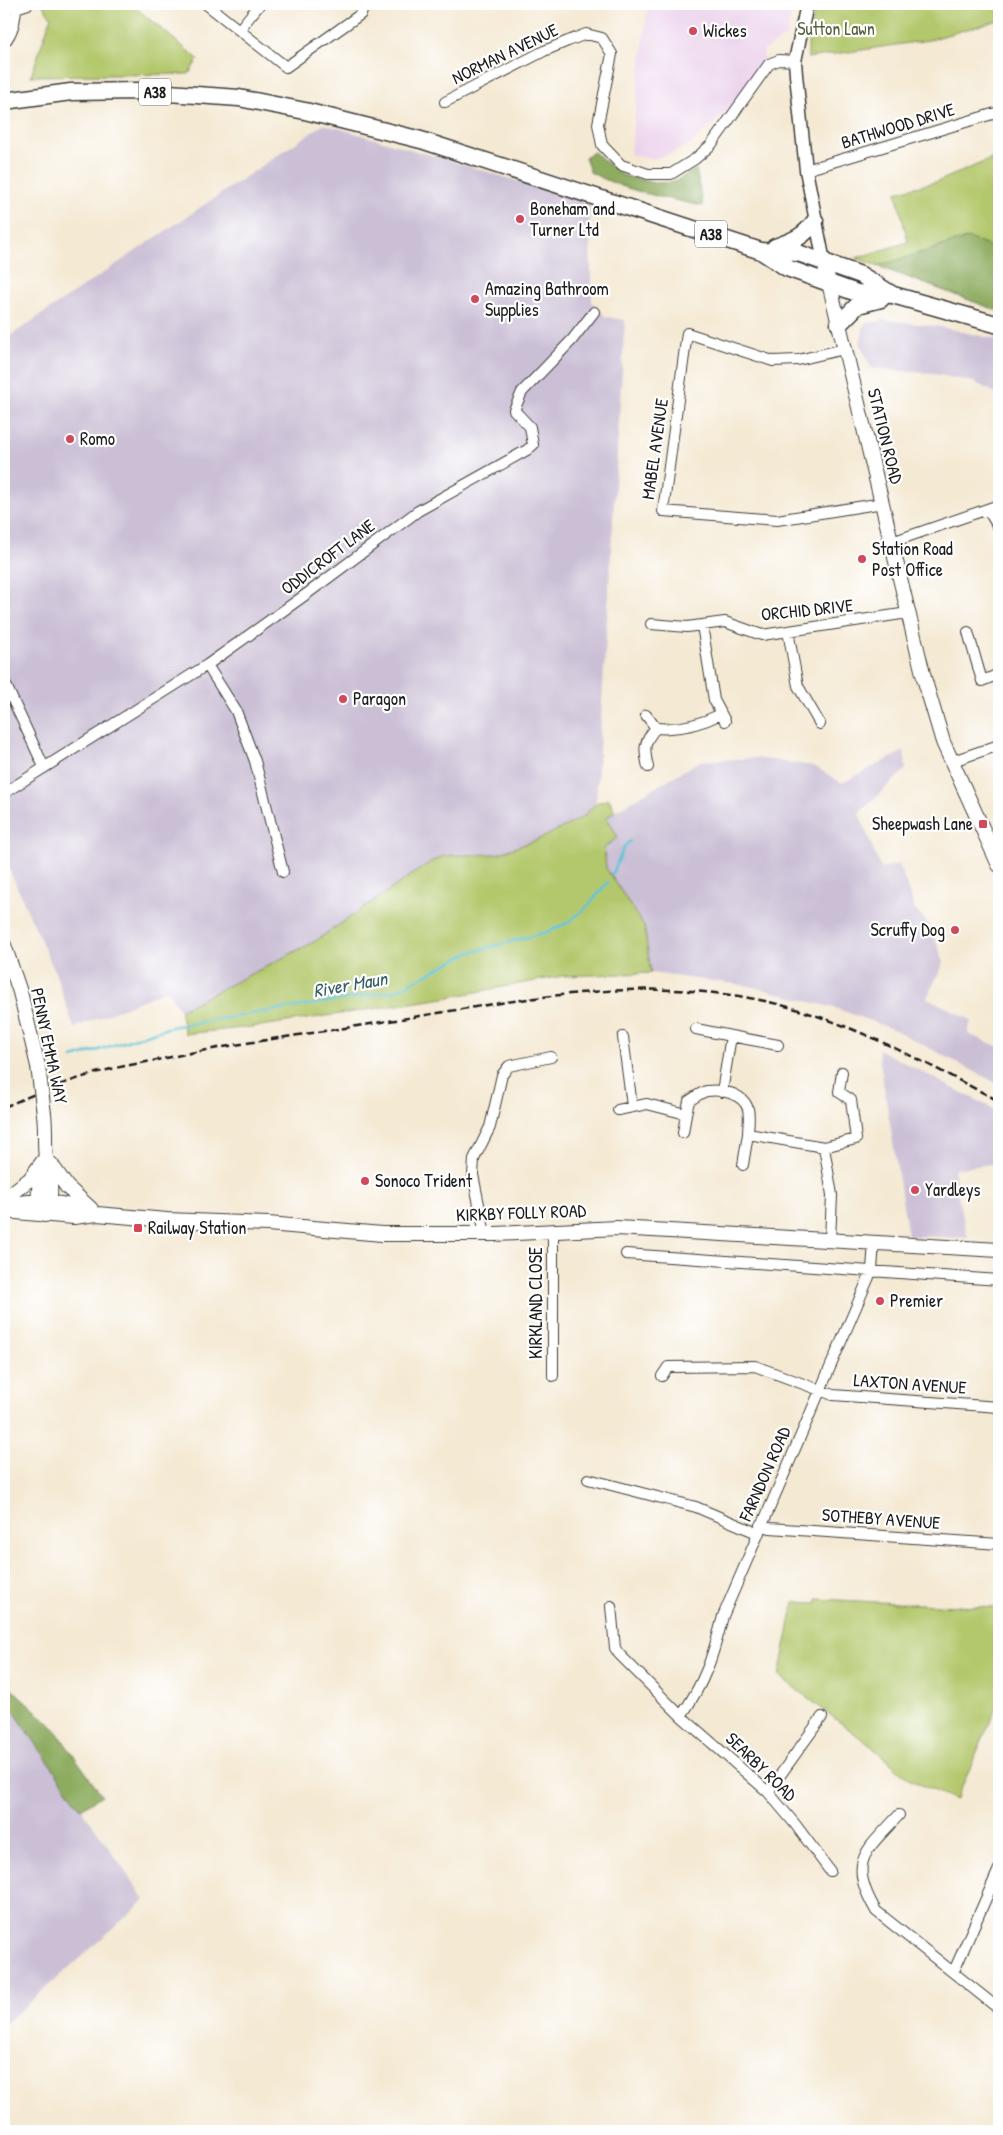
<svg xmlns="http://www.w3.org/2000/svg" width="1003" height="2135" font-family="'Patrick Hand',sans-serif">
<style>
.built{fill:#ebd1eb}
.industrial{fill:#cbbfd5}
.green{fill:#b3c86c;stroke:#687244}
.forest{fill:#8eac60;stroke:#55643e}
.lines{fill:none;stroke-linecap:round;stroke-linejoin:round}
.stream{stroke:#5bc2d8;stroke-width:2.5}
.minor-casing{stroke:#3c3b37;stroke-width:12}
.tertiary-casing{stroke:#3c3b37;stroke-width:15}
.secondary-casing{stroke:#3c3b37;stroke-width:16}
.trunk-casing{stroke:#3c3b37;stroke-width:19}
.minor{stroke:#fff;stroke-width:10}
.tertiary{stroke:#fff;stroke-width:12}
.secondary{stroke:#fff;stroke-width:14}
.trunk{stroke:#fff;stroke-width:16}
.rail{stroke:#1c1c1c;stroke-width:2.5;stroke-dasharray:8 4;stroke-linecap:butt}
.secondary-bridge-casing{stroke:#3c3b37;stroke-width:16;stroke-linecap:butt}
.secondary-bridge{stroke:#fff;stroke-width:14}
.poi-dot{fill:#d1495b;stroke:#fff;stroke-width:2}
.labels{text-anchor:middle;stroke-width:4.5;stroke-linejoin:round;paint-order:stroke}
.shield{fill:#fff;stroke:#606060;stroke-width:1}
.shield-label{font-size:16px;font-weight:bold;fill:#1c1c1c}
.park-label{font-size:18px;fill:#58613c;stroke:#fff}
.poi-label{font-size:18px;fill:#1c1c1c;stroke:#fff;text-anchor:start}
.street-label{font-size:18px;fill:#1c1c1c;stroke:#fff}
.water-label{font-size:19px;font-style:italic;fill:#355e67;stroke:#fff}
</style>
<rect width="100%" height="100%" fill="#fff"/>
<filter id="ink" filterUnits="userSpaceOnUse"><feTurbulence type="fractalNoise" baseFrequency=".02" numOctaves="2"/><feDisplacementMap in="SourceGraphic" scale="10" xChannelSelector="R" yChannelSelector="G"/><feConvolveMatrix kernelMatrix="1 2 1 2 8 2 1 2 1" color-interpolation-filters="sRGB"/></filter>
<filter id="wash" filterUnits="userSpaceOnUse"><feTurbulence type="fractalNoise" baseFrequency=".0096" numOctaves="4" result="noise"/><feDisplacementMap in="SourceGraphic" scale="20" xChannelSelector="R" yChannelSelector="G"/><feGaussianBlur stdDeviation="1.12" result="paint"/><feColorMatrix in="noise" values="0 0 0 0 0 0 0 0 0 0 0 0 0 0 0 0 0 1.4 0 .05"/><feComposite in="paint" operator="in"/></filter>
<g filter="url(#wash)">
<rect width="100%" height="100%" fill="#f4e9d3"/>
<!-- built -->
<path class="built" d="M648,4H793L787,36L764,50L763,60L733,105L691,144L670,154L651,159L630,155Z"/>
<!-- industrial -->
<path class="industrial" d="M324,124L485,171L589,204L592,302L606,317L625,320L596,803L583,817L542,838L497,854L443,856L429,863L314,942L180,1010L167,990L74,1028L55,972L4,858V340Z
M885,320L936,326L999,340V395L974,382L934,374L871,368L860,343L865,323Z
M904,751L906,769L859,813L881,869L899,864L915,910L929,924L944,962L927,998L971,1020L968,1034L999,1047L998,1084L895,1030L838,1009L750,986L651,973L644,926L606,868L604,848L618,837L605,817L700,761L756,758L814,766L842,783Z
M878,1049L999,1112V1163L954,1169L957,1192L968,1238L908,1236Z
M4,1697L145,1900L4,2025Z"/>
<!-- green -->
<path class="green" d="M42,4H131L198,59L189,74L31,76L51,17Z
M816,4H999V20L929,40L808,58V42Z
M991,159L997,171L999,170V311L856,258L908,242L896,192L939,181Z
M609,799L615,811L606,818L618,837L604,848L606,868L644,926L651,973L562,976L444,998L261,1026L185,1034L180,1010L314,942L429,863L443,856L497,854L542,838L583,817L596,803Z
M817,1599L999,1608V1701L956,1800L910,1780L871,1746L779,1676L794,1602L817,1603Z"/>
<!-- forest -->
<path class="forest" d="M594,152L622,175L654,183L674,182L696,169L703,206C664,198 624,191 590,172L585,157Z
M968,238L999,250V311L877,266Z
M4,1681L54,1728L102,1795L81,1809L4,1697Z"/>
<g class="lines">
<!-- stream -->
<path class="stream" d="M612,875L624,847L630,841
M73,1058L171,1027L395,991L468,953L547,932L567,923L587,907L608,882"/>
</g>
</g>
<g filter="url(#ink)">
<g class="lines">
<defs>
<path id="minor" d="M206,4L286,67L361,14L365,4
M4,8H16L28,4
M239,30L260,4
M4,43C13,32 15,22 16,8
M445,102L544,51L568,41L586,34L602,38L612,54L598,124L602,145L621,165L648,174H671L695,159L711,145L769,64L779,60L795,61
M806,170L999,112
M844,349L798,360L773,361L687,333L663,511L777,520L883,503
M988,510L999,528
M892,542L999,505
M651,624L687,627L725,622L762,635L908,613
M702,625L714,700L725,721
M788,631L798,686L820,724
M968,632L982,681L999,674
M207,665L236,711L255,761L283,872
M4,681L44,767
M646,715L656,728
M953,761L999,745
M648,767C644,750 643,742 656,728C679,730 701,724 721,714
M4,793L207,665L308,593L418,511L527,450L533,445L530,427L514,410L522,392L572,340L594,312
M696,1029L731,1036
M623,1037L632,1106
M722,1092L731,1036L778,1045
M618,1110L647,1104L686,1114L689,1101C694,1098 701,1092 707,1091C721,1089 743,1093 748,1109C750,1117 748,1126 748,1134L824,1147
M683,1133L686,1114
M743,1165L748,1134
M485,1234L473,1175L474,1159L490,1127L502,1075L509,1066L551,1057
M830,1240L832,1195L824,1147L856,1139L851,1100L839,1092L842,1072
M626,1254L999,1280
M553,1376V1231
M662,1376L668,1367L755,1366L833,1395L999,1407
M588,1479L696,1507L757,1533
M760,1525L770,1528L999,1544
M611,1606L615,1648L619,1654L681,1716L768,1792L795,1824L830,1871
M681,1716C705,1682 713,1656 723,1616L872,1270L874,1242
M768,1792L822,1717
M899,1815C865,1852 847,1861 876,1911L999,2009
M954,1971L999,1869"/>
<path id="tertiary" d="M807,4L795,61L796,75L806,170L824,262"/>
<path id="secondary" d="M824,262L924,678L943,742L999,865
M4,945L20,992L38,1066
M51,1164L67,1187L91,1209
M4,1199L30,1179L46,1157
M4,1207C32,1197 67,1203 94,1213
M41,1210C36,1196 40,1180 44,1165
M4,1211L74,1217L97,1214L167,1220L268,1224L382,1234H495L617,1228L999,1250
M44,1215C55,1196 49,1178 46,1158C44,1143 46,1129 44,1114"/>
<path id="trunk" d="M4,101L71,92L140,91L239,98L305,111L421,140L761,251L798,253L861,275L893,295
M775,247C793,241 804,237 815,221
M761,251L787,268L857,293L893,295L999,325
M839,324L858,305L881,299"/>
</defs>
<!-- minor casing -->
<use href="#minor" class="minor-casing"/>
<!-- tertiary casing -->
<use href="#tertiary" class="tertiary-casing"/>
<!-- secondary casing -->
<use href="#secondary" class="secondary-casing"/>
<!-- trunk casing -->
<use href="#trunk" class="trunk-casing"/>
<!-- minor -->
<use href="#minor" class="minor"/>
<!-- tertiary -->
<use href="#tertiary" class="tertiary"/>
<!-- secondary -->
<use href="#secondary" class="secondary"/>
<!-- trunk -->
<use href="#trunk" class="trunk"/>
<!-- rail -->
<path class="rail" d="M4,1107C34,1094 65,1082 96,1073C116,1067 137,1064 157,1060C229,1044 303,1035 376,1023C494,1005 611,978 731,995C828,1008 913,1057 999,1101"/>
<defs>
<path id="secondary-bridge" d="M38,1066L44,1114"/>
</defs>
<!-- secondary-bridge casing -->
<use href="#secondary-bridge" class="secondary-bridge-casing"/>
<!-- secondary-bridge -->
<use href="#secondary-bridge" class="secondary-bridge"/>
</g>
</g>
<!-- markers -->
<g class="poi-dot">
<circle cx="693" cy="31" r="5"/>
<circle cx="520" cy="219" r="5"/>
<circle cx="475" cy="299" r="5"/>
<circle cx="70" cy="439" r="5"/>
<circle cx="862" cy="559" r="5"/>
<circle cx="343" cy="699" r="5"/>
<rect x="978" y="819" width="10" height="10" rx="2.5"/>
<circle cx="955" cy="930" r="5"/>
<circle cx="365" cy="1181" r="5"/>
<circle cx="915" cy="1190" r="5"/>
<rect x="133" y="1223" width="10" height="10" rx="2.5"/>
<circle cx="880" cy="1301" r="5"/>
</g>
<g class="labels">
<!-- shield labels -->
<g class="shield">
<rect x="139" y="78.5" width="32" height="27" rx="4"/>
<rect x="695" y="220.5" width="32" height="27" rx="4"/>
</g>
<g class="shield-label">
<text x="155" y="98">A38</text>
<text x="711" y="240">A38</text>
</g>
<!-- park labels -->
<g class="park-label">
<text x="836" y="35">Sutton Lawn</text>
</g>
<!-- poi labels -->
<g class="poi-label">
<text x="703" y="37">Wickes</text>
<text x="530" y="215">Boneham and<tspan x="530" dy="21">Turner Ltd</tspan></text>
<text x="485" y="295">Amazing Bathroom<tspan x="485" dy="21">Supplies</tspan></text>
<text x="80" y="445">Romo</text>
<text x="872" y="555">Station Road<tspan x="872" dy="21">Post Office</tspan></text>
<text x="353" y="705">Paragon</text>
<text x="973" y="830" text-anchor="end">Sheepwash Lane</text>
<text x="945" y="936" text-anchor="end">Scruffy Dog</text>
<text x="375" y="1187">Sonoco Trident</text>
<text x="925" y="1196">Yardleys</text>
<text x="148" y="1234">Railway Station</text>
<text x="890" y="1307">Premier</text>
</g>
<!-- street labels -->
<g class="street-label">
<text transform="translate(505 54) rotate(-26)" y="6">NORMAN AVENUE</text>
<text transform="translate(898 126) rotate(-17)" y="6">BATHWOOD DRIVE</text>
<text transform="translate(885 436) rotate(76)" y="6">STATION ROAD</text>
<text transform="translate(655 449) rotate(-82)" y="6">MABEL AVENUE</text>
<text transform="translate(328 557) rotate(-37)" y="6">ODDICROFT LANE</text>
<text transform="translate(807 610) rotate(-6)" y="6">ORCHID DRIVE</text>
<text transform="translate(49 1046) rotate(78)" y="6">PENNY EMMA WAY</text>
<text transform="translate(521 1213) rotate(-2)" y="6">KIRKBY FOLLY ROAD</text>
<text transform="translate(536 1303) rotate(-90)" y="6">KIRKLAND CLOSE</text>
<text transform="translate(910 1384) rotate(4)" y="6">LAXTON AVENUE</text>
<text transform="translate(765 1474) rotate(-66)" y="6">FARNDON ROAD</text>
<text transform="translate(881 1519) rotate(4)" y="6">SOTHEBY AVENUE</text>
<text transform="translate(761 1767) rotate(44)" y="6">SEARBY ROAD</text>
</g>
<!-- water labels -->
<g class="water-label">
<text transform="translate(350 984) rotate(-10)" y="7">River Maun</text>
</g>
</g>
<!-- margin -->
<rect width="1003" height="2135" fill="none" stroke="#fff" stroke-width="20"/>
</svg>
